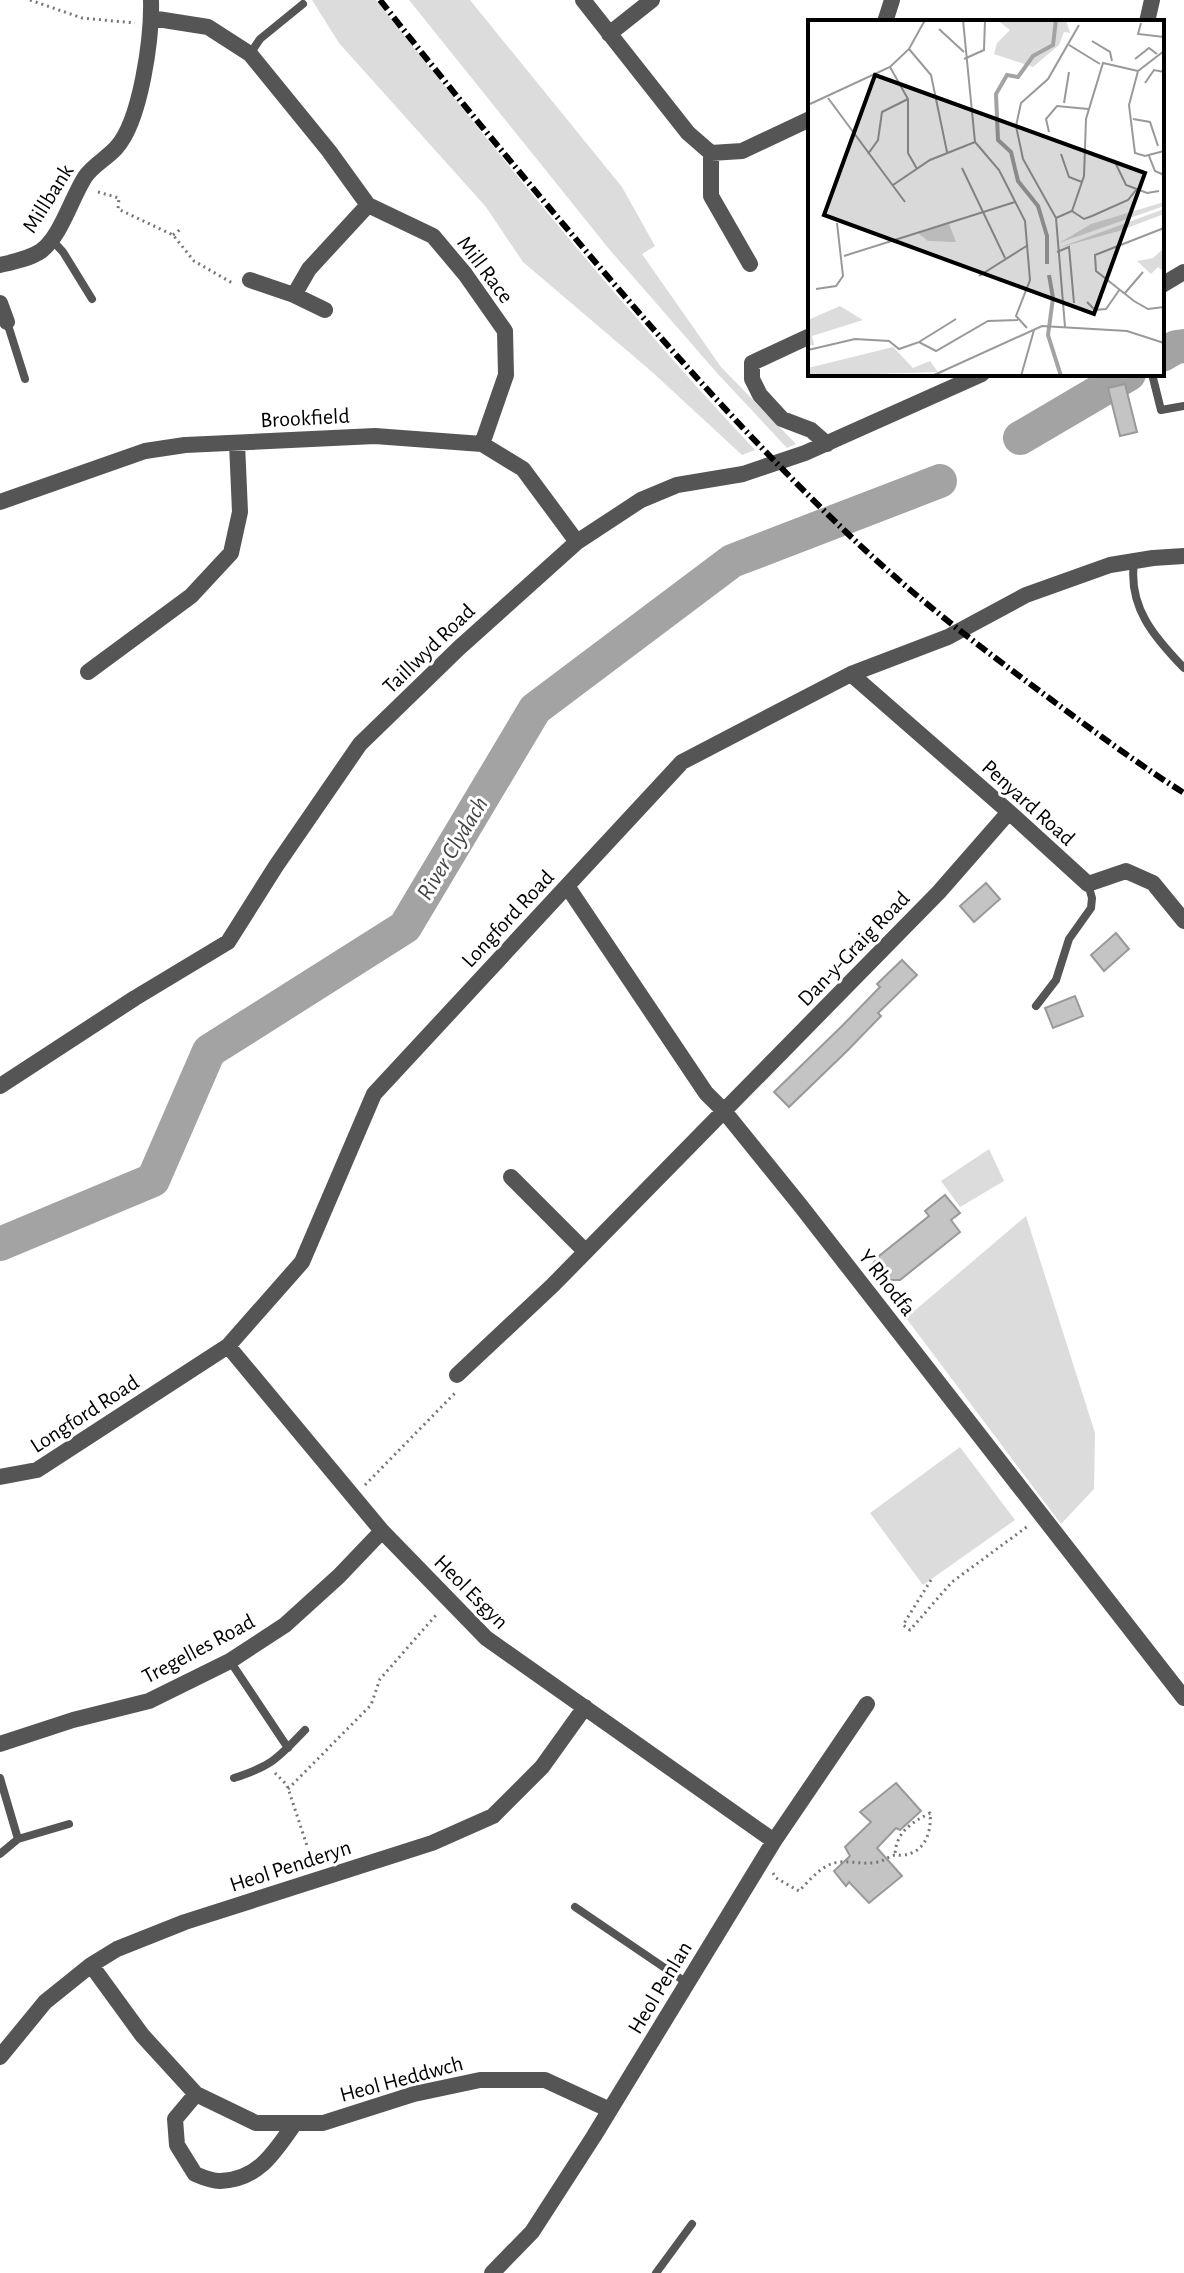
<svg xmlns="http://www.w3.org/2000/svg" width="1184" height="2273" font-family="'Alegreya Sans',sans-serif">
<style>
.green{fill:#dcdcdc}
.lines{fill:none;stroke-linecap:round;stroke-linejoin:round}
.river{stroke:#a3a3a3;stroke-width:34}
.building{fill:#c4c4c4;stroke:#999;stroke-width:2}
.path{stroke:#777;stroke-width:3;stroke-dasharray:2 4;stroke-linecap:butt}
.service{stroke:#555;stroke-width:8}
.minor{stroke:#555;stroke-width:16}
.rail{stroke:#000;stroke-width:6;stroke-dasharray:12 4 2 4;stroke-linecap:butt}
.labels{text-anchor:middle;stroke-width:6;stroke-linejoin:round;paint-order:stroke}
.street-label{font-size:22px;fill:#000;stroke:#fff}
.water-label{font-size:24px;font-style:italic;fill:#444;stroke:#fff}
.inset-river{fill:none;stroke:#a3a3a3;stroke-width:4}
.inset-road{fill:none;stroke:#999;stroke-width:2}
.view{fill:#000;fill-opacity:0.15;stroke:#000;stroke-width:4}
.inset-edge{fill:none;stroke:#000;stroke-width:4}
</style>
<rect width="100%" height="100%" fill="#fff"/>
<!-- green -->
<path class="green" d="M312,0H376C498,154 621,307 755,450L742,455L651,371L523,262L486,207L339,43Z
M409,0H470L622,187L655,246L642,254L721,367L796,444L787,448L717,373L609,249Z
M989,1149L1004,1181L960,1207L941,1181Z
M1026,1216L1095,1433L1094,1489L1061,1524L906,1318Z
M960,1447L1015,1520L923,1585L870,1513Z"/>
<g class="lines">
<!-- river -->
<path class="river" d="M1162,355L1176,347L1184,346
M1020,438L1129,374
M0,1244L153,1180L209,1051L405,927L535,709L732,561L940,481"/>
</g>
<!-- building -->
<path class="building" d="M1125,384L1137,432L1120,436L1108,388Z
M986,883L1000,899L974,922L960,906Z
M1116,933L1129,949L1104,971L1091,955Z
M902,960L917,975L878,1013L881,1016L847,1051L789,1107L774,1092L842,1026L880,987L877,984Z
M1075,996L1083,1016L1053,1028L1045,1008Z
M945,1195L960,1213L951,1220L960,1232L900,1280H892L883,1275L878,1278L871,1266L879,1256L929,1216L925,1211Z
M896,1783L921,1811L900,1830L896,1828L877,1848L902,1876L869,1903L849,1882L846,1886L834,1871L850,1856L845,1847L871,1822L860,1812Z"/>
<g class="lines">
<!-- path -->
<path class="path" d="M30,0L82,18L135,23
M98,192L119,198L118,209L173,235L194,261L234,284
M173,235L182,228
M365,1485L455,1393
M931,1580L903,1625L910,1630L952,1582L1028,1526
M275,1773L287,1785L313,1864
M288,1789L371,1705L380,1679L437,1614
M773,1873L776,1878L799,1891C810,1880 823,1863 840,1862C853,1861 865,1865 878,1862C884,1861 890,1855 896,1855C898,1854 900,1856 902,1855C925,1854 932,1831 930,1813C911,1823 896,1832 895,1855"/>
<!-- service -->
<path class="service" d="M250,54L260,39L303,4
M52,240L63,252L92,299
M7,322L25,379
M1152,374L1161,410L1184,406
M1134,562C1128,607 1154,637 1184,668
M1036,1006L1056,980L1069,939L1091,908L1092,898L1088,884
M230,1661L288,1748
M0,1778L18,1839
M234,1778C272,1766 278,1758 305,1730
M0,1854L18,1839L69,1824
M575,1907L687,1983
M656,2273L692,2224"/>
<!-- minor -->
<path class="minor" d="M583,0L688,133L711,153L742,151L810,119
M151,18L208,27L250,54L329,151L368,205L433,236L465,274L505,331L506,375L482,444
M885,22L892,0
M1147,22L1152,0
M609,34L652,0
M711,153V196L750,264
M0,265C13,262 29,259 41,251C61,236 71,199 85,177C93,165 106,159 116,148C141,121 152,37 151,0
M250,280L294,295L325,310
M1162,285L1184,272
M294,295L309,269L368,205
M0,303L7,322
M810,336L752,363V379L760,395L782,419L811,430L827,444
M0,502L145,451L185,445L375,436L482,444L523,469L577,542
M88,672L191,596L231,553L240,512L237,443
M851,674L1009,812L1088,884L1126,871L1153,883L1184,921
M567,886L706,1093L724,1111L800,1205L1184,1698
M0,1086L135,998L228,942L276,866L360,744L459,648L577,542L641,500L677,485L743,474L805,453L982,374
M511,1177L585,1251
M228,1346L382,1531L486,1638L774,1841
M457,1375L553,1285L939,892L1009,812
M0,1477L37,1470L228,1346L302,1262L374,1094L682,762L851,674L948,637L1026,595L1110,565L1153,558L1184,556
M0,1744L73,1720L149,1701L230,1661L285,1625L339,1576L382,1531
M91,1965L142,2035L196,2094L256,2123H323L414,2094L480,2080H545L610,2110
M0,2057L45,2002L91,1965L117,1949L185,1922L432,1843L493,1816L542,1767L585,1707
M196,2094L175,2119L177,2145L195,2174C202,2177 212,2181 220,2181C259,2180 275,2151 295,2123
M492,2273L532,2232L594,2136L774,1841L867,1704"/>
<!-- rail -->
<path class="rail" d="M380,0C449,88 519,172 591,257C672,352 755,445 845,531C906,590 973,642 1041,692C1088,727 1135,762 1184,793"/>
</g>
<g class="labels">
<!-- street labels -->
<g class="street-label">
<text transform="translate(47 198) rotate(-58)" y="8">Millbank</text>
<text transform="translate(486 269) rotate(53)" y="8">Mill Race</text>
<text transform="translate(305 417) rotate(-3)" y="8">Brookfield</text>
<text transform="translate(428 648) rotate(-44)" y="8">Taillwyd Road</text>
<text transform="translate(1029 802) rotate(42)" y="8">Penyard Road</text>
<text transform="translate(507 918) rotate(-47)" y="8">Longford Road</text>
<text transform="translate(853 948) rotate(-46)" y="8">Dan-y-Graig Road</text>
<text transform="translate(888 1282) rotate(52)" y="8">Y Rhodfa</text>
<text transform="translate(84 1413) rotate(-33)" y="8">Longford Road</text>
<text transform="translate(472 1591) rotate(45)" y="8">Heol Esgyn</text>
<text transform="translate(198 1648) rotate(-28)" y="8">Tregelles Road</text>
<text transform="translate(290 1865) rotate(-18)" y="8">Heol Penderyn</text>
<text transform="translate(659 1987) rotate(-59)" y="8">Heol Penlan</text>
<text transform="translate(401 2078) rotate(-15)" y="8">Heol Heddwch</text>
</g>
<!-- water labels -->
<g class="water-label">
<text transform="translate(452 848) rotate(-59)" y="8">River Clydach</text>
</g>
</g>
<!-- overview -->
<g transform="translate(808 20)">
<rect width="356" height="356" fill="#fff"/>
<path d="M189,0H258L262,13L256,12L251,25L225,47L186,34L189,23L202,10ZM356,182V186L251,223L283,204ZM356,189V194L311,211L250,228ZM141,204L148,222L120,221L110,213ZM356,228L355,251L350,247L343,254L329,241L345,238ZM32,286L55,300L4,316L6,325H0V300ZM85,327L105,348L122,341L130,352L0,356V348Z" fill="#dcdcdc"/>
<path class="inset-river" d="M239,244V216L230,186L210,161L203,132L190,120L188,74L199,55L210,57L225,36L245,25L248,0M241,255L245,278L240,315L253,356"/>
<path class="inset-road" d="M155,0L167,122L191,150L217,201L222,260L208,296L219,308M333,3L330,14L356,17M131,9L156,32M284,21L302,32L304,41M261,25L292,44M101,29L123,55L139,132M356,31L330,51L321,85L327,133L337,136L356,131M156,39L176,30L177,0M327,39L341,28L349,34M82,47L100,79V133L109,149M337,63L346,50L356,52M20,78L97,182M256,83L261,52M2,84L82,47L101,29L117,0M325,99L342,102L350,126M241,112L238,99L249,86L280,89M60,134L70,120L74,92L100,79M253,134L261,157L274,162M341,136L347,151L356,155M306,140L318,165L339,173L351,171M154,148L197,238M85,165L122,140L167,122M264,191L276,199L284,196L320,180L328,170M248,198L264,191L276,156L278,99L295,43L330,51M249,232L261,227L266,283M36,236L207,182M171,256L220,225M8,269L28,266L35,256L29,203M317,273L335,252M279,282L287,290L298,289L312,269M356,287L340,289L326,281L288,251L287,235L356,208M257,307L248,198L215,139L208,106L213,83L240,59L271,5M111,322L148,299M0,330L47,319L81,321L91,329L111,322L128,331L180,301L210,300M124,356L234,306L319,311L356,323M213,356L226,310"/>
<path class="view" d="M67,55L337,153L286,294L16,195Z"/>
<rect width="356" height="356" class="inset-edge"/>
</g>
</svg>
